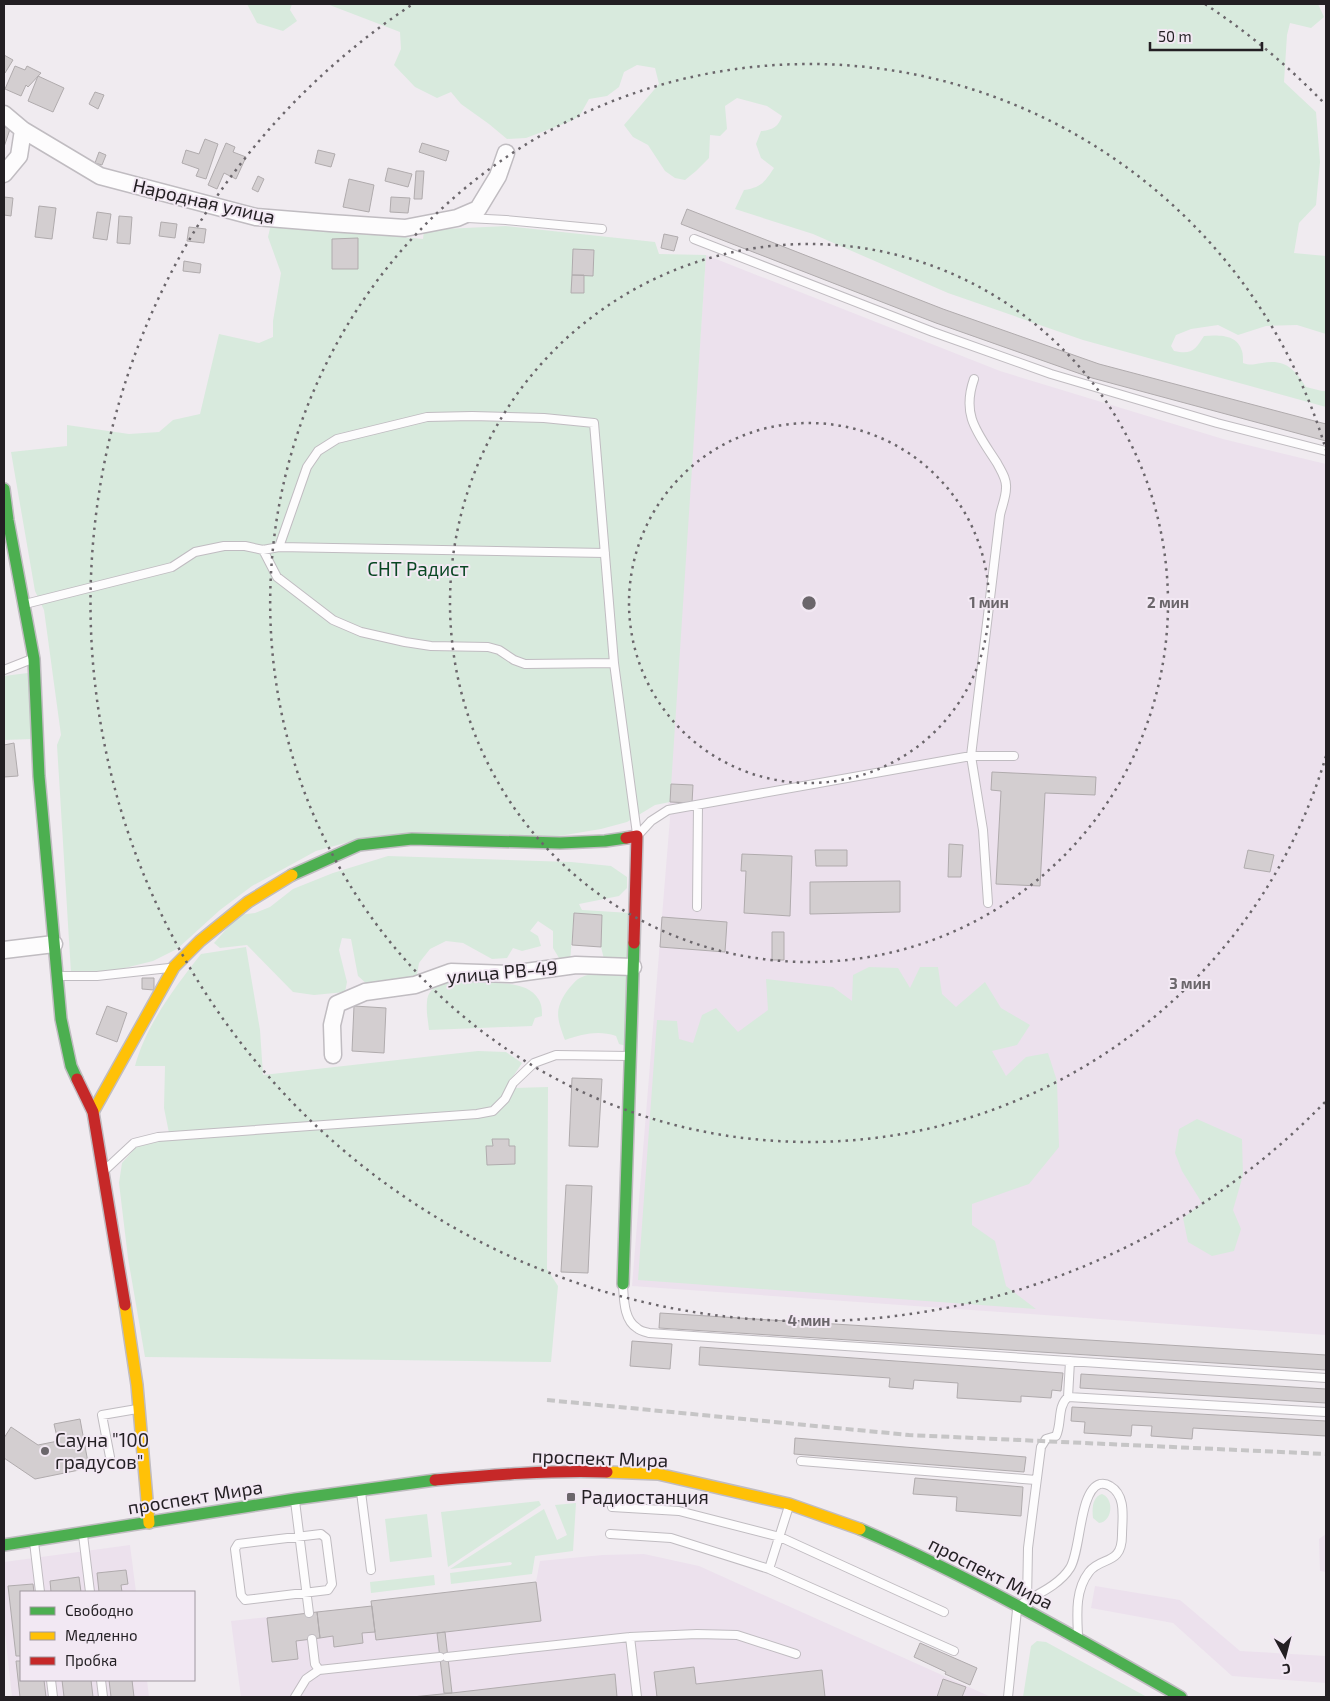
<svg xmlns="http://www.w3.org/2000/svg" width="1330" height="1701" font-family="'Exo 2',sans-serif">
<style>
.built{fill:#ece1ed}
.green{fill:#d8eadd}
.building{fill:#d3ced0;stroke:#b0abad}
.lines{fill:none;stroke-linecap:round;stroke-linejoin:round}
.lane-casing{stroke:#c0bcc1;stroke-width:10}
.street-casing{stroke:#c0bcc1;stroke-width:19}
.fast-casing{stroke:#c0bcc1;stroke-width:14}
.slow-casing{stroke:#c0bcc1;stroke-width:14}
.jam-casing{stroke:#c0bcc1;stroke-width:14}
.lane{stroke:#fdfcfd;stroke-width:8}
.street{stroke:#fdfcfd;stroke-width:16}
.fast{stroke:#4caf50;stroke-width:11}
.slow{stroke:#ffc107;stroke-width:11}
.jam{stroke:#c62828;stroke-width:11}
.rail{stroke:#c6c5c6;stroke-width:4;stroke-dasharray:8 4;stroke-linecap:butt}
.ring{fill:none;stroke:#6b666b;stroke-width:2.5;stroke-dasharray:2.5 5}
.poi-dot{fill:#6b666b;stroke:#f2e8f3;stroke-width:2}
.labels{text-anchor:middle;stroke-width:4;stroke-linejoin:round;paint-order:stroke}
.street-label{font-size:19px;fill:#231f23;stroke:#f2e8f3}
.park-label{font-size:19px;fill:#0a4724;stroke:#f2e8f3}
.poi-label{font-size:19px;fill:#231f23;stroke:#f2e8f3;text-anchor:start}
.centre{fill:#6b666b;stroke:#f2e8f3;stroke-width:2.5}
.ring-label{font-size:15px;text-anchor:middle;font-weight:bold;fill:#6b666b;stroke:#f2e8f3;stroke-width:4;stroke-linejoin:round;paint-order:stroke}
</style>
<rect width="100%" height="100%" fill="#f0ebf0"/>
<!-- built -->
<path class="built" d="M706,255L1000,371L1223,439L1326,464V1335L632,1286L670,818L668,810Z
M1326,1534V1572L1320,1571L1319,1539Z
M130,1545L136,1592H21V1680H147L149,1697H12L4,1624V1562Z
M644,1554L699,1566L991,1697H241L231,1621L372,1606L376,1640L540,1621L536,1582L540,1561L603,1555Z
M1095,1586L1180,1600L1240,1651L1326,1656V1683L1232,1676L1173,1623L1091,1608Z"/>
<!-- green -->
<path class="green" d="M247,4H292L290,10L297,21L283,31L257,23Z
M327,4H1318L1324,17L1311,28L1290,23L1287,35L1284,82L1316,112L1320,162L1316,205L1299,223L1294,253L1326,256V334L1297,325L1266,326L1238,335L1218,325L1191,329L1176,335L1171,346L1174,351C1192,355 1195,350 1204,336C1218,335 1237,334 1242,351C1243,354 1243,359 1243,363C1251,366 1254,364 1262,363C1286,359 1294,369 1306,387L1322,391H1326V407L1083,340L948,293L813,234L735,209L744,190C761,187 764,183 774,168L761,158L756,144L761,131C773,130 778,127 782,116L767,106L737,98L725,106L727,129L720,136L710,135L709,158L696,171L685,180L675,178L665,171L648,145L633,137L624,125L659,84L655,68L637,65L624,72L619,87L607,96L589,99L580,115L571,121L526,138L507,139L489,124L461,104L451,92L437,98L415,87L394,65L401,49L400,32Z
M271,224L423,239L424,230L506,226L655,242L659,254L706,255L670,802L655,805L627,822L601,829L559,836L356,840L316,851L252,886L220,910L177,949L153,961L117,970L71,973L57,745L61,735L44,610L35,591L11,452L67,446V425L129,434L159,432L173,420L200,414L219,334L259,343L273,337V321L281,273L268,237Z
M28,673L32,739L4,740V676Z
M388,856L571,862L611,866L627,877V888L619,896L579,904L582,910L631,913L629,961L604,959L601,947L602,915L574,913L570,962L559,958L553,948V931L538,921L530,931L538,936L541,946L522,951L513,948L507,958L492,959L463,943L446,941L430,949L419,963L416,980L368,985L358,976L351,939L342,938L339,950L347,982L345,992L314,995L293,992L247,945L220,948L214,943L239,915L255,913L270,907L293,889L333,873Z
M246,947L260,1030L263,1075L478,1051L506,1052L522,1063L508,1084L514,1088L548,1087L547,1269L558,1286L551,1362L145,1357L128,1258L119,1183L122,1163L137,1146L170,1138L164,1108L165,1066H135C146,1025 175,987 201,954Z
M869,967L898,968L910,988L920,967H938L942,994L956,1007L985,982L1001,1008L1030,1025L1017,1045L992,1051L1006,1076L1026,1057L1048,1053L1057,1081L1059,1147L1029,1184L972,1204V1225L995,1241L1006,1286L1036,1309L638,1280L657,1020L677,1021L679,1039L693,1043L702,1015L716,1008L738,1032L768,1010L766,979L833,987L852,1001L853,975Z
M602,973H627L626,1046L619,1044L616,1036C598,1030 583,1034 565,1040C557,1019 554,1010 567,991C571,986 576,979 582,977C588,974 595,974 602,973Z
M477,982C496,984 528,980 539,1000C542,1005 542,1011 542,1016L535,1018L532,1026L429,1030C428,1021 426,1011 427,1002C428,978 460,983 477,982Z
M1197,1119L1242,1139L1243,1175L1233,1210L1241,1229L1234,1251L1212,1256L1188,1242L1183,1218L1202,1203L1182,1171L1175,1153L1179,1129Z
M1102,1494C1115,1499 1112,1522 1099,1523L1093,1518C1092,1509 1092,1497 1102,1494Z
M539,1501L541,1505L448,1567L441,1512Z
M576,1503L573,1551L535,1556L532,1574L451,1584L450,1573L511,1565L512,1563L510,1562L450,1569L544,1509L557,1540L567,1535L555,1505Z
M427,1514L432,1557L390,1562L385,1519Z
M434,1575L435,1585L371,1593L370,1582Z
M1037,1641L1046,1642L1147,1697H1023L1031,1646Z"/>
<!-- building -->
<path class="building" d="M4,55L13,60L5,73L4,72Z
M15,66L25,70L27,66L41,73L28,87L26,85L21,96L5,89Z
M38,76L64,88L53,112L28,101Z
M95,92L104,95L98,109L89,104Z
M4,127L10,129L4,147Z
M205,139L218,144L206,179L196,176L199,169L182,163L186,150L199,154Z
M226,143L235,147L233,152L246,157L236,179L224,173L217,189L208,185Z
M422,143L449,151L446,161L419,152Z
M318,150L335,154L331,167L315,163Z
M99,152L106,155L102,165L95,163Z
M388,168L412,174L408,187L385,181Z
M416,171H424L422,199H414Z
M258,176L264,179L258,192L252,189Z
M349,179L374,185L369,212L343,207Z
M4,197L13,198L11,216L4,215Z
M391,197L410,198L408,213L390,212Z
M39,206L56,208L52,239L35,237Z
M687,209L943,309L1099,364L1326,424V441L1092,378L936,323L681,224Z
M97,212L111,214L107,240L93,238Z
M119,216L132,217L130,244L117,243Z
M161,222L177,224L175,238L159,236Z
M189,227L206,229L204,243L187,241Z
M664,234L678,237L674,251L661,248Z
M358,238V269H332V239Z
M573,249L594,250L593,276L572,275Z
M184,261L201,264L200,273L183,271Z
M572,275H584V293H571Z
M14,743L18,776L4,777V745Z
M992,772L1096,777L1095,795L1045,793L1040,886L996,884L1001,791L991,790Z
M671,784L693,785L692,803L670,802Z
M949,844L963,845L961,877H948Z
M815,850H847V866H816Z
M1248,850L1274,855L1270,872L1244,868Z
M742,854L792,856L790,916L744,913L746,871H741Z
M900,881V912L810,914V882Z
M574,913L602,915L601,947L572,945Z
M662,917L727,922L725,952L660,947Z
M772,932H784V960H772Z
M142,978H154V990L142,989Z
M107,1006L127,1013L117,1042L96,1034Z
M354,1006L386,1008L384,1053L352,1051Z
M572,1078L602,1079L598,1147L569,1146Z
M492,1139H509V1146H515V1164L487,1165L486,1146H493Z
M566,1185L592,1186L588,1273L561,1272Z
M660,1313L1326,1355V1370L659,1328Z
M632,1341L672,1344L670,1369L630,1366Z
M700,1347L1063,1373L1061,1391L1052,1390L1051,1398L1021,1396V1402L957,1398L958,1383L914,1380L913,1389L889,1387L890,1378L699,1365Z
M1081,1374L1326,1389V1403L1080,1388Z
M1072,1407L1326,1421V1436L1193,1428L1192,1439L1151,1436L1152,1426L1132,1425L1131,1436L1084,1433L1085,1422L1071,1421Z
M80,1419L89,1468L35,1479L4,1458V1438L11,1427L38,1445L58,1441L54,1424Z
M795,1438L1026,1457L1024,1472L794,1454Z
M915,1478L1023,1487L1021,1516L956,1511L957,1497L913,1494Z
M126,1570L128,1584L121,1585L122,1592H99L97,1573Z
M79,1577L81,1592H51L50,1581Z
M536,1582L541,1621L376,1640L371,1601Z
M33,1584L34,1592H21V1656H16L8,1586Z
M372,1606L375,1632L362,1633L363,1643L334,1647L333,1636L320,1638L317,1612Z
M317,1612L320,1638L296,1641L298,1659L272,1662L267,1618Z
M445,1632L452,1693H444L437,1633Z
M920,1643L977,1668L970,1685L945,1674L946,1672L914,1657Z
M16,1661H21V1680H44L46,1697H20Z
M694,1667L696,1684L822,1670L825,1697H657L654,1672Z
M615,1674L617,1697H412L452,1693Z
M943,1679L966,1687L962,1697H937Z
M62,1680H91L93,1697H64Z
M109,1680H132L134,1697H111Z"/>
<g class="lines">
<defs>
<path id="lane" d="M467,218L506,220L602,229
M694,239L933,332L1051,374L1217,423L1326,451
M974,379C961,416 978,433 997,463C1001,471 1007,479 1006,488C1006,497 1002,506 1000,515L971,756L983,830L988,903
M279,547L307,467L318,451L337,439L427,417L472,416L544,418L594,423L614,663L637,834
M263,550L277,577L333,620L361,632L405,642L431,646L488,647L499,650L514,660L525,664L614,663
M25,604L172,567L195,552L224,546H245L263,550L279,547L605,553
M4,670L32,659
M639,834L651,821L668,810L971,756H1014
M697,907L698,805
M61,976H97L169,968
M106,1169L134,1143L158,1137L477,1114L493,1111L505,1099L513,1083L534,1063L556,1055L629,1056
M623,1286C624,1300 624,1320 637,1328C640,1331 645,1332 649,1333L1326,1378
M1068,1397L1070,1361
M110,1457L102,1415L137,1409
M801,1461L1036,1480
M361,1492L371,1570
M295,1501L309,1613
M612,1507L679,1511L780,1537L944,1612
M321,1534L326,1538L332,1584L328,1590L245,1600L241,1595L235,1549L238,1544Z
M610,1534L671,1538L769,1569L954,1651
M83,1535L90,1592
M34,1542L40,1592
M769,1569L789,1506
M1027,1601L1028,1548L1041,1447L1046,1439L1056,1436C1062,1424 1057,1406 1068,1397L1326,1412
M1024,1602C1040,1593 1060,1584 1070,1568C1081,1551 1079,1490 1100,1484C1104,1483 1107,1484 1110,1486C1127,1496 1122,1519 1122,1535C1122,1566 1101,1556 1089,1572C1075,1590 1077,1614 1078,1635
M630,1637L637,1697
M312,1639L315,1664L319,1670L440,1657
M447,1657L630,1637L697,1634L737,1635L796,1654
M51,1680L53,1697
M101,1680L103,1697
M295,1697L306,1679L319,1670
M1008,1697L1017,1610"/>
<path id="street" d="M4,114L23,130L100,176L256,217L330,223L405,228L457,218L478,209L498,176L506,153
M4,174L19,156L23,130
M4,950L54,944
M333,1055L332,1025L337,1004L365,992L415,985L451,972L511,974L576,965L633,967"/>
<path id="fast" d="M4,489L8,520L34,659L39,776L61,1019L71,1066L77,1079
M292,875L359,845L412,839L560,843L605,841L626,838
M623,1284L634,943
M860,1529C971,1577 1076,1637 1181,1697
M4,1545L295,1499L435,1480"/>
<path id="slow" d="M93,1112L174,967L200,941L248,902L292,875
M125,1305L137,1385L149,1523
M607,1472L658,1474L789,1504L860,1529"/>
<path id="jam" d="M626,838L637,836L634,943
M77,1079L93,1112L125,1305
M435,1480C492,1475 549,1470 607,1472"/>
</defs>
<!-- lane casing -->
<use href="#lane" class="lane-casing"/>
<!-- street casing -->
<use href="#street" class="street-casing"/>
<!-- fast casing -->
<use href="#fast" class="fast-casing"/>
<!-- slow casing -->
<use href="#slow" class="slow-casing"/>
<!-- jam casing -->
<use href="#jam" class="jam-casing"/>
<!-- lane -->
<use href="#lane" class="lane"/>
<!-- street -->
<use href="#street" class="street"/>
<!-- fast -->
<use href="#fast" class="fast"/>
<!-- slow -->
<use href="#slow" class="slow"/>
<!-- jam -->
<use href="#jam" class="jam"/>
<!-- rail -->
<path class="rail" d="M547,1400L909,1435L1326,1454"/>
</g>
<!-- distance rings -->
<g class="ring">
<circle cx="809" cy="603" r="180"/>
<circle cx="809" cy="603" r="359"/>
<path d="M1326 756A539 539 0 1 1 1326 450"/>
<path d="M1325 1102A718 718 0 1 1 413 4M1205 4A718 718 0 0 1 1325 104"/>
</g>
<!-- markers -->
<g class="poi-dot">
<circle cx="45" cy="1451" r="5"/>
<rect x="566" y="1492" width="10" height="10" rx="2.5"/>
</g>
<g class="labels">
<!-- street labels -->
<g class="street-label">
<text transform="translate(204 201) rotate(13)" y="7">Народная улица</text>
<text transform="translate(502 972) rotate(-5)" y="7">улица РВ-49</text>
<text transform="translate(600 1458) rotate(2)" y="7">проспект Мира</text>
<text transform="translate(195 1497) rotate(-9)" y="7">проспект Мира</text>
<text transform="translate(991 1573) rotate(27)" y="7">проспект Мира</text>
</g>
<!-- park labels -->
<g class="park-label">
<text x="418" y="576">СНТ Радист</text>
</g>
<!-- poi labels -->
<g class="poi-label">
<text x="55" y="1447">Сауна "100<tspan x="55" dy="22">градусов"</tspan></text>
<text x="581" y="1504">Радиостанция</text>
</g>
</g>
<circle cx="809" cy="603" r="8" class="centre"/>
<g class="ring-label">
<text x="989" y="608">1 мин</text>
<text x="1168" y="608">2 мин</text>
<text x="1190" y="989">3 мин</text>
<text x="809" y="1326">4 мин</text>
</g>
<!-- border -->
<rect width="1330" height="1701" fill="none" stroke="#231f23" stroke-width="10"/>
<!-- legend -->
<rect x="20" y="1591" width="175" height="90" fill="#f2e8f3" stroke="#9f98a0"/>
<rect x="30" y="1607" width="25" height="8" fill="#4caf50" stroke="#9f98a0"/>
<text x="65" y="1616" font-size="15" fill="#231f23">Свободно</text>
<rect x="30" y="1632" width="25" height="8" fill="#ffc107" stroke="#9f98a0"/>
<text x="65" y="1641" font-size="15" fill="#231f23">Медленно</text>
<rect x="30" y="1657" width="25" height="8" fill="#c62828" stroke="#9f98a0"/>
<text x="65" y="1666" font-size="15" fill="#231f23">Пробка</text>
<!-- north arrow -->
<g transform="translate(1285 1656) rotate(173)" stroke="#f2e8f3" stroke-width="4" paint-order="stroke">
<path d="M0-4L9 19L0 12L-9 19Z" fill="#231f23"/>
<text y="-8" font-size="14" font-weight="bold" text-anchor="middle" fill="#231f23">С</text>
</g>
<!-- scale -->
<path d="M1150 42v8h112v-8" fill="none" stroke="#231f23" stroke-width="2.5"/>
<text x="1158" y="42" font-size="15" fill="#231f23" stroke="#f2e8f3" stroke-width="4" paint-order="stroke">50 m</text>
</svg>
